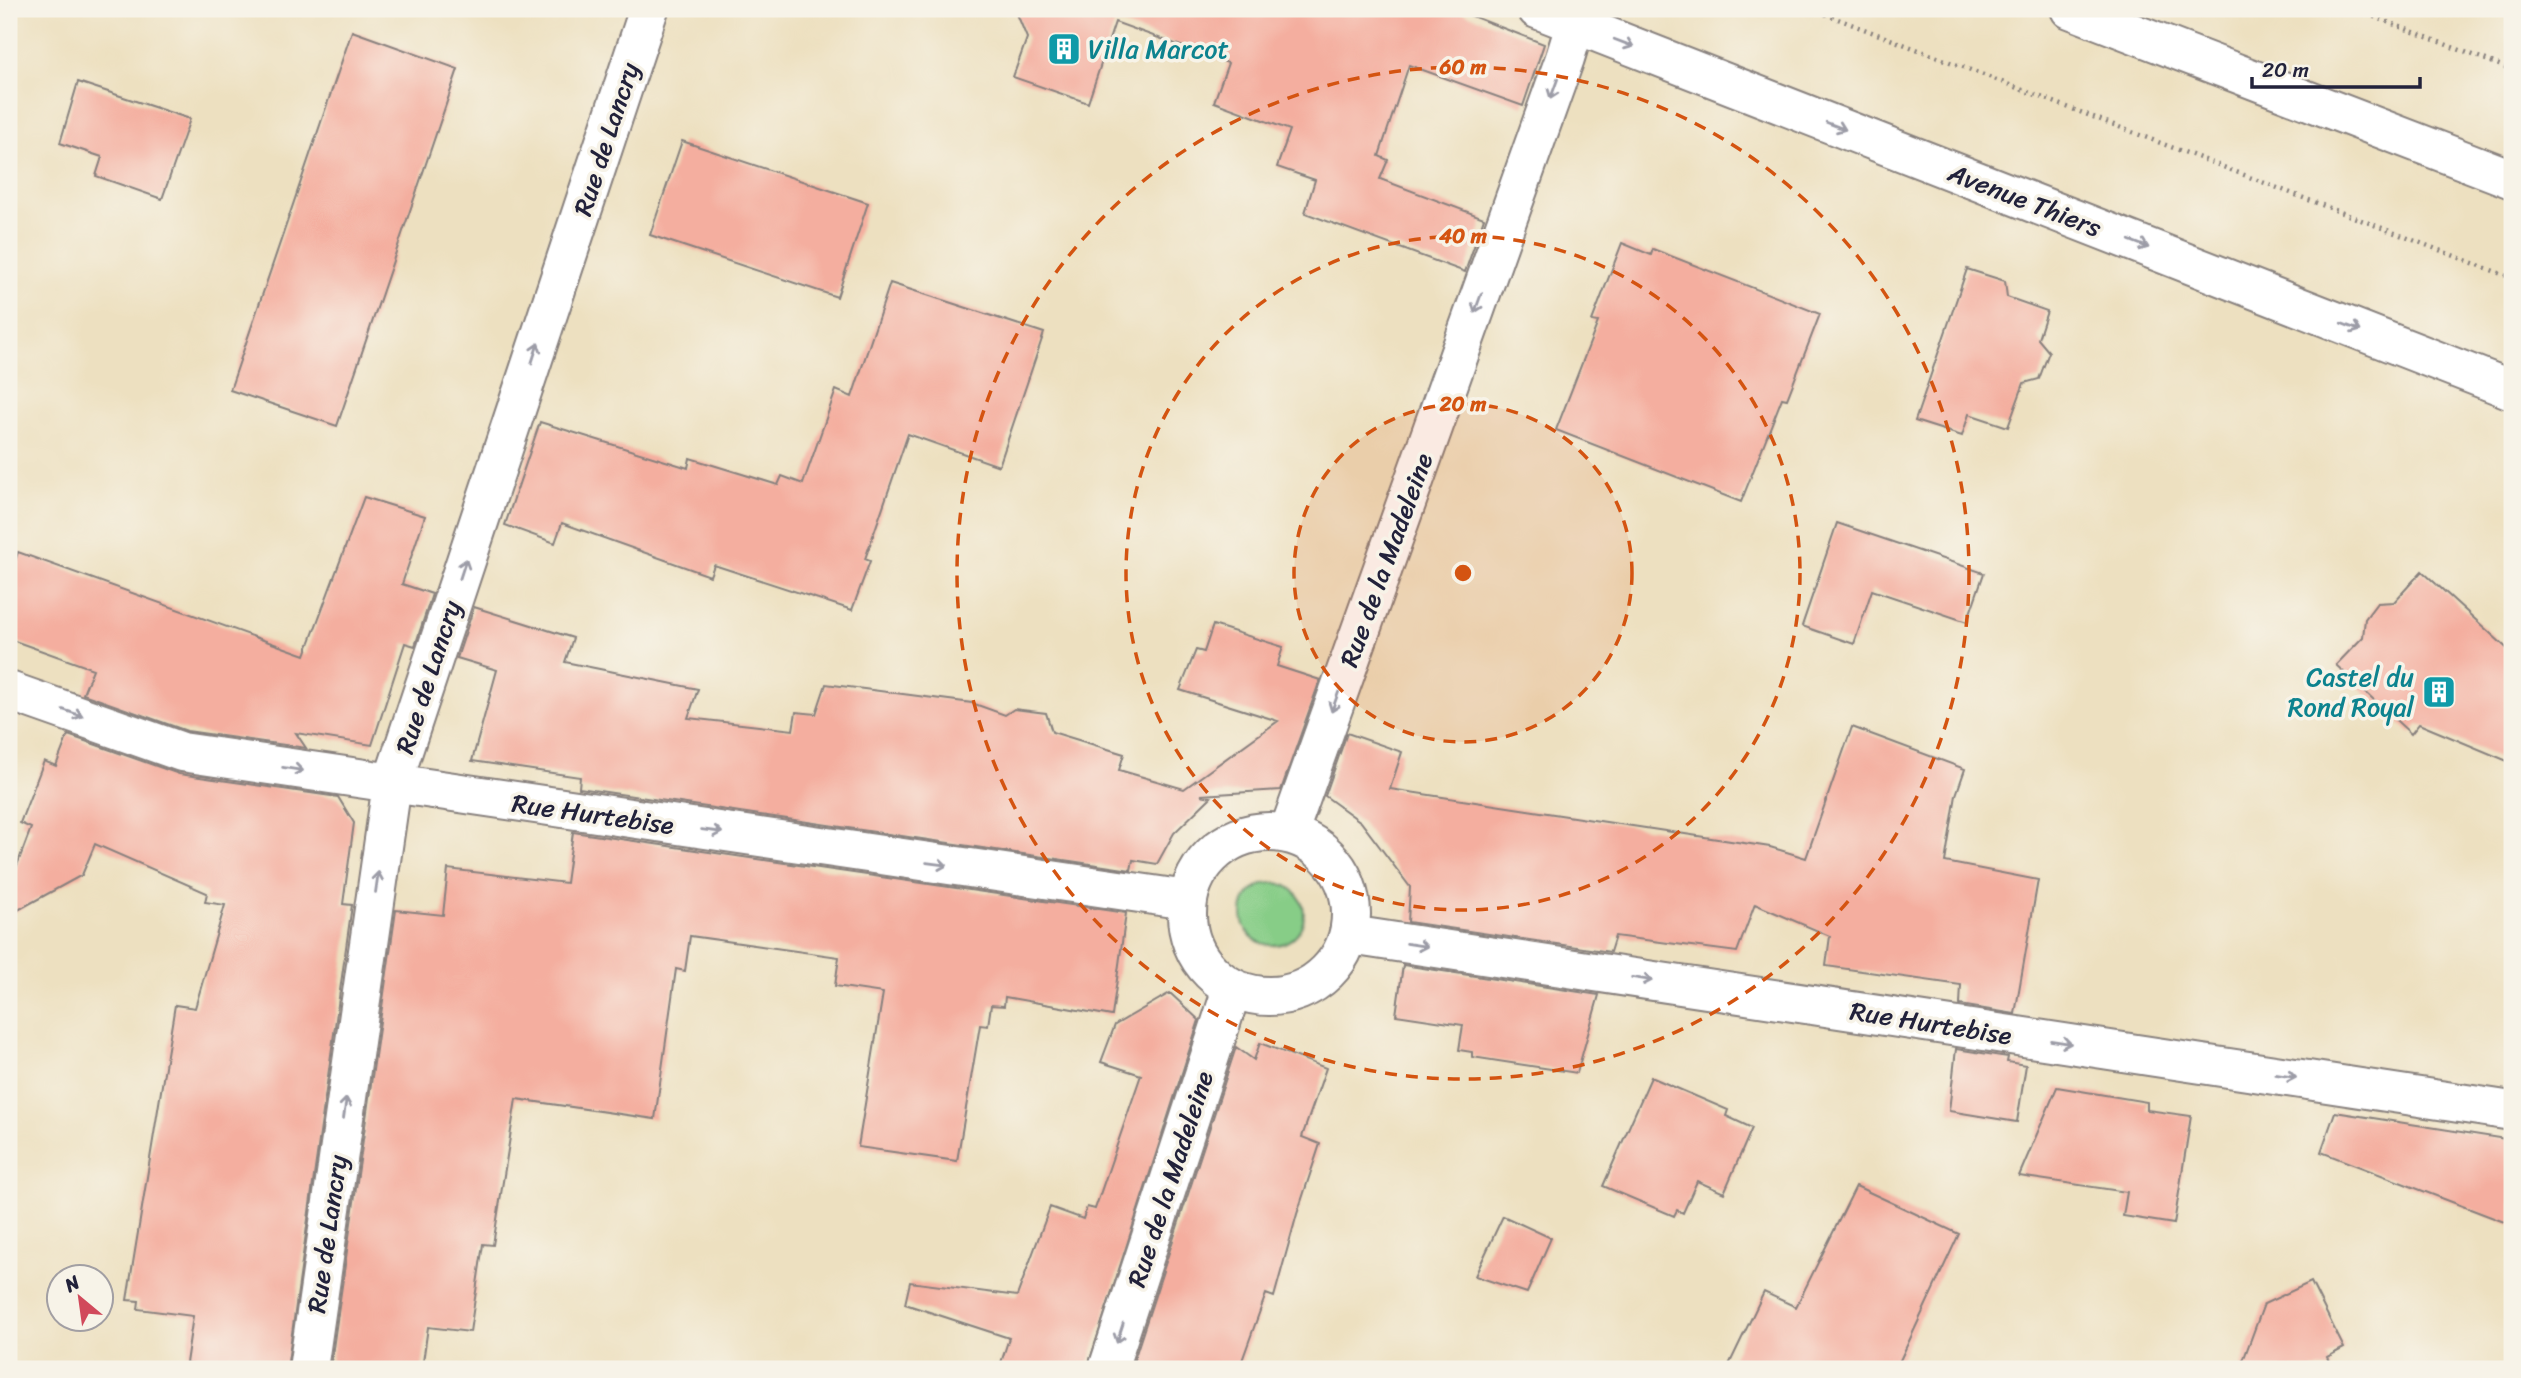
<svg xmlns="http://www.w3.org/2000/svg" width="2521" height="1378" font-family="Sriracha,sans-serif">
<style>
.green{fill:#87cd87;stroke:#547861;stroke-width:2}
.building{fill:#f4ae9f}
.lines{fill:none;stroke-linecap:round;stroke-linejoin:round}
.street-casing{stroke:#88817e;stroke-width:42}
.path{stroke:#88817e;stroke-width:4.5;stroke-dasharray:2 5;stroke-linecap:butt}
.street{stroke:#fff;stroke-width:38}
.oneway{stroke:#9c9ca7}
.ring{fill:none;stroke:#d45411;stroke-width:3.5;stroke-dasharray:12 9}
.labels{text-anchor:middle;stroke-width:7;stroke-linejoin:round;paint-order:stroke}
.culture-label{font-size:26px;fill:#0d838f;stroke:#f7f3e8;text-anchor:start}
.street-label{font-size:26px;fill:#22223b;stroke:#f7f3e8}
.centre{fill:#d45411;stroke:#f7f3e8;stroke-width:3.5}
.ring-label{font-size:21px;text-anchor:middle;font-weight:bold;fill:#d45411;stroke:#f7f3e8;stroke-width:7;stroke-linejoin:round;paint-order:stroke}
</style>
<rect width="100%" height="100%" fill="#f7f3e8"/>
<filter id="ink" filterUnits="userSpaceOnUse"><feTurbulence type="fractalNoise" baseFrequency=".0143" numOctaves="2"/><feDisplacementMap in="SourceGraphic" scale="14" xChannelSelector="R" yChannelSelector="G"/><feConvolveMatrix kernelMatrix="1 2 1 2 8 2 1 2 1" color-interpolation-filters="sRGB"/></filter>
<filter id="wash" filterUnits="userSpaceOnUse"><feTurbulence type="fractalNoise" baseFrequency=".00686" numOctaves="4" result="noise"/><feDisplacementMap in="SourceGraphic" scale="28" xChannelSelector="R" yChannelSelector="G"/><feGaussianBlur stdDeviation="1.57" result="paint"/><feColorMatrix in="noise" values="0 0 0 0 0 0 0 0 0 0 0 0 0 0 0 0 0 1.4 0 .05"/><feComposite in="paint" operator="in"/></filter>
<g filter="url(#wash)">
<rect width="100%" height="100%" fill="#ede0c0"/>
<!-- green -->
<path class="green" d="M1242 914a31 31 0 1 1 62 0a31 31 0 1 1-62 0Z"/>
<g id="blocks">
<!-- building -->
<path class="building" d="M1015,9H1454L1544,44L1523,106L1409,65L1379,156L1388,160L1380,179L1484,218L1465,272L1305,213L1315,180L1277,167L1290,130L1214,102L1228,63L1115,22L1088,103L1013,77L1027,38Z
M352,31L458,69L337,426L230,390Z
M78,82L190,119L162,199L96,176L102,157L60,143Z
M682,141L868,203L837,297L650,235Z
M1622,243L1651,255L1653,249L1820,314L1787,399L1782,398L1741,502L1556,430L1598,322L1592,321Z
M1967,269L2005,281L2007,297L2047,311L2038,339L2049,352L2039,379L2024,383L2008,427L1969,414L1962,436L1915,421Z
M890,283L1044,333L999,466L908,434L865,559L870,561L852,610L714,565L710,576L562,523L555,543L505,525L540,422L688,468L690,458L778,485L782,476L803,484L836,390L852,397Z
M364,497L425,516L402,584L432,594L415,646L405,643L372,745L296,733L306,748L187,731L83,694L93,669L9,639V579L18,552L305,655Z
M1837,523L1984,573L1967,622L1872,590L1854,644L1802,626Z
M2422,571L2512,653V763L2419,724L2411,734L2336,665L2363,637L2365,619L2377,603L2394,602Z
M474,607L573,638L565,662L698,689L688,718L793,730L796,712L816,714L826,684L972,703L1005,715L1014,709L1046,713L1052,732L1124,754L1119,770L1184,789L1278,721L1180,690L1196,650L1204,652L1213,625L1283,647L1277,666L1320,680L1281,790L1201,795L1211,797L1174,833L1157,864L1133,860L1131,870L579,788L580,777L472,761L497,670L457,658Z
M1852,727L1965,769L1956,795L1945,862L2038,880L2015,1014L1960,1005L1961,985L1826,966L1830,936L1755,904L1737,952L1615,936L1610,952L1408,922L1410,887L1361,822L1325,796L1347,733L1402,752L1390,789L1770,847L1806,858Z
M68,735L179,774L338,797L354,823L343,904L352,905L287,1369H199L200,1365L186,1363L193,1316L138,1309L139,1301L127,1300L175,1005L195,1008L225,905L205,902L207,893L95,844L82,875L9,915V887L31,828L20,823L44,761L56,766Z
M573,832L1126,913L1112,1016L1005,997L1004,1006L991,1005L988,1026L980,1025L957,1161L858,1147L883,993L835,986L839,957L690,936L685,971L676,969L655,1119L516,1099L493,1245L483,1244L470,1332L428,1327L422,1369H330L396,910L443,915L448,869L566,883Z
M1403,965L1599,995L1577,1073L1472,1057V1052L1459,1050L1463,1025L1396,1015Z
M1170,993L1199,1020L1087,1369H999L1009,1338L905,1304L910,1282L1017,1296L1050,1207L1083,1219L1087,1207L1095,1209L1141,1075L1101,1062L1115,1025Z
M1260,1043L1326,1068L1302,1137L1320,1144L1297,1214L1274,1297L1266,1294L1239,1369H1131L1236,1047L1254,1060Z
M1956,1049L2008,1057L2007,1062L2026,1065L2017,1122L1949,1111Z
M1651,1077L1728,1110L1726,1116L1752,1128L1724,1193L1697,1181L1683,1213L1677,1210L1674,1216L1603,1186Z
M2057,1087L2147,1102V1110L2191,1116L2174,1224L2123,1216L2127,1192L2019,1176Z
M2335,1112L2512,1140V1225L2321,1152Z
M1856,1186L1959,1234L1896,1369H1727L1764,1292L1796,1307Z
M1503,1216L1551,1238L1527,1293L1475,1276Z
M2311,1282L2344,1348L2327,1357L2332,1369H2240L2264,1304Z"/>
</g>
</g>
<g filter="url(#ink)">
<use href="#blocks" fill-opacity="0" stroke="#88817e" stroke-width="2"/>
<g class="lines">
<defs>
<path id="street" d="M1537,9L2512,390
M2070,9L2512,179
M9,691L182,752L1187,900
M1187 914a82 82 0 1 1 164 0a82 82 0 1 1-164 0Z
M1288,834L1565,58L1580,9
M1350,935L2512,1111
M308,1369L392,784L649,9
M1108,1369L1232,989"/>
</defs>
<!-- street casing -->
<use href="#street" class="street-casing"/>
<!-- path -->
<path class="path" d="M1812,9L2512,278
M2354,9L2512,70"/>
<!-- street -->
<use href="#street" class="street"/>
</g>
<!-- one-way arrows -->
<defs><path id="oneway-shaft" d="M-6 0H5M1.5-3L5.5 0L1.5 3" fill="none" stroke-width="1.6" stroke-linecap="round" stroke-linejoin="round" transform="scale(1.75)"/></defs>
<g class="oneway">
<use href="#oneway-shaft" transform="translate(1624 43) rotate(21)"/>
<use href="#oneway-shaft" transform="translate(1554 89) rotate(110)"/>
<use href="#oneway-shaft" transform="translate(1836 126) rotate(21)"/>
<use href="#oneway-shaft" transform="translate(2139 244) rotate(21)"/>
<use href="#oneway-shaft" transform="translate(1478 303) rotate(110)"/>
<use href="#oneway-shaft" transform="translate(2351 327) rotate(21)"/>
<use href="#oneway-shaft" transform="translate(535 353) rotate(-72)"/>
<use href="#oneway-shaft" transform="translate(463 569) rotate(-72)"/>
<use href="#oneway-shaft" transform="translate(1335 702) rotate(110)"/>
<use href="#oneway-shaft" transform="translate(73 713) rotate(19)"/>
<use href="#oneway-shaft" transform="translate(293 769) rotate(9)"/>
<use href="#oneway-shaft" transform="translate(712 831) rotate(8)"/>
<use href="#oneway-shaft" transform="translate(937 864) rotate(8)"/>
<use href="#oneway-shaft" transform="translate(377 882) rotate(-82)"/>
<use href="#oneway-shaft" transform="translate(1417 945) rotate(9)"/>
<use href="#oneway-shaft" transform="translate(1642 979) rotate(9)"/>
<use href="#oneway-shaft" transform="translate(2061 1042) rotate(9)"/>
<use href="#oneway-shaft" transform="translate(2286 1076) rotate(9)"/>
<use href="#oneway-shaft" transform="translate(345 1108) rotate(-82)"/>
<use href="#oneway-shaft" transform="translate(1120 1333) rotate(108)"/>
</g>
</g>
<!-- distance rings -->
<circle cx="1463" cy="573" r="169" fill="#d45411" fill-opacity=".12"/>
<g class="ring">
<circle cx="1463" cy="573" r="169"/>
<circle cx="1463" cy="573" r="337"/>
<circle cx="1463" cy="573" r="506"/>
</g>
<!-- icons -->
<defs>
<symbol id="building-square" viewBox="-11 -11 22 22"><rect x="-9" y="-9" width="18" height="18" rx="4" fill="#0f9aa8" stroke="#f7f3e8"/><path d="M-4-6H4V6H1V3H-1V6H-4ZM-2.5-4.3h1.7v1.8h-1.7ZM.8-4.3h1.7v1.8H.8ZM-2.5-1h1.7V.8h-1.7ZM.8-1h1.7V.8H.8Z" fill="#fff"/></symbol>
</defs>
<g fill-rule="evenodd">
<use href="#building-square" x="1045" y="30" width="38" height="38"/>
<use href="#building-square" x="2420" y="673" width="38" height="38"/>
</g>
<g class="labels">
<!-- culture labels -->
<g class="culture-label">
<text x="1088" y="58">Villa Marcot</text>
<text x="2414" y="686" text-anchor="end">Castel du<tspan x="2414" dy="30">Rond Royal</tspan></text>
</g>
<!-- street labels -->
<g class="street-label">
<text transform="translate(606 139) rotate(-72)" y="9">Rue de Lancry</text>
<text transform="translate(2025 200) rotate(21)" y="9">Avenue Thiers</text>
<text transform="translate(1386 560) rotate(-70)" y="9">Rue de la Madeleine</text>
<text transform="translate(428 677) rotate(-72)" y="9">Rue de Lancry</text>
<text transform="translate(593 814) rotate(8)" y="9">Rue Hurtebise</text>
<text transform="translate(1931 1023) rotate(9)" y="9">Rue Hurtebise</text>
<text transform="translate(1170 1179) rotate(-72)" y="9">Rue de la Madeleine</text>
<text transform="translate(327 1234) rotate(-82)" y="9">Rue de Lancry</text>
</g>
</g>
<circle cx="1463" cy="573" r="10" class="centre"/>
<g class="ring-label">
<text x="1463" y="74">60 m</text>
<text x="1463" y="243">40 m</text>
<text x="1463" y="411">20 m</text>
</g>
<!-- margin -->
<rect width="2521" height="1378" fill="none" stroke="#f7f3e8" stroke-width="35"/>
<!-- north arrow -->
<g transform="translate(80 1298) rotate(331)"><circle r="33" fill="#f7f3e8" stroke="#a29fa3" stroke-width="2"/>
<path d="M0-5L12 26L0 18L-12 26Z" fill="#d1495b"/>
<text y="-10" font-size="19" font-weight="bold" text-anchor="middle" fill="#22223b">N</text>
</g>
<!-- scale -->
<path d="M2252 77v10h168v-10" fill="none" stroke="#22223b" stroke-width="3.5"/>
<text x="2262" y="77" font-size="21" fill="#22223b" stroke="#f7f3e8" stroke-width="5" paint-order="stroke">20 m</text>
</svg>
